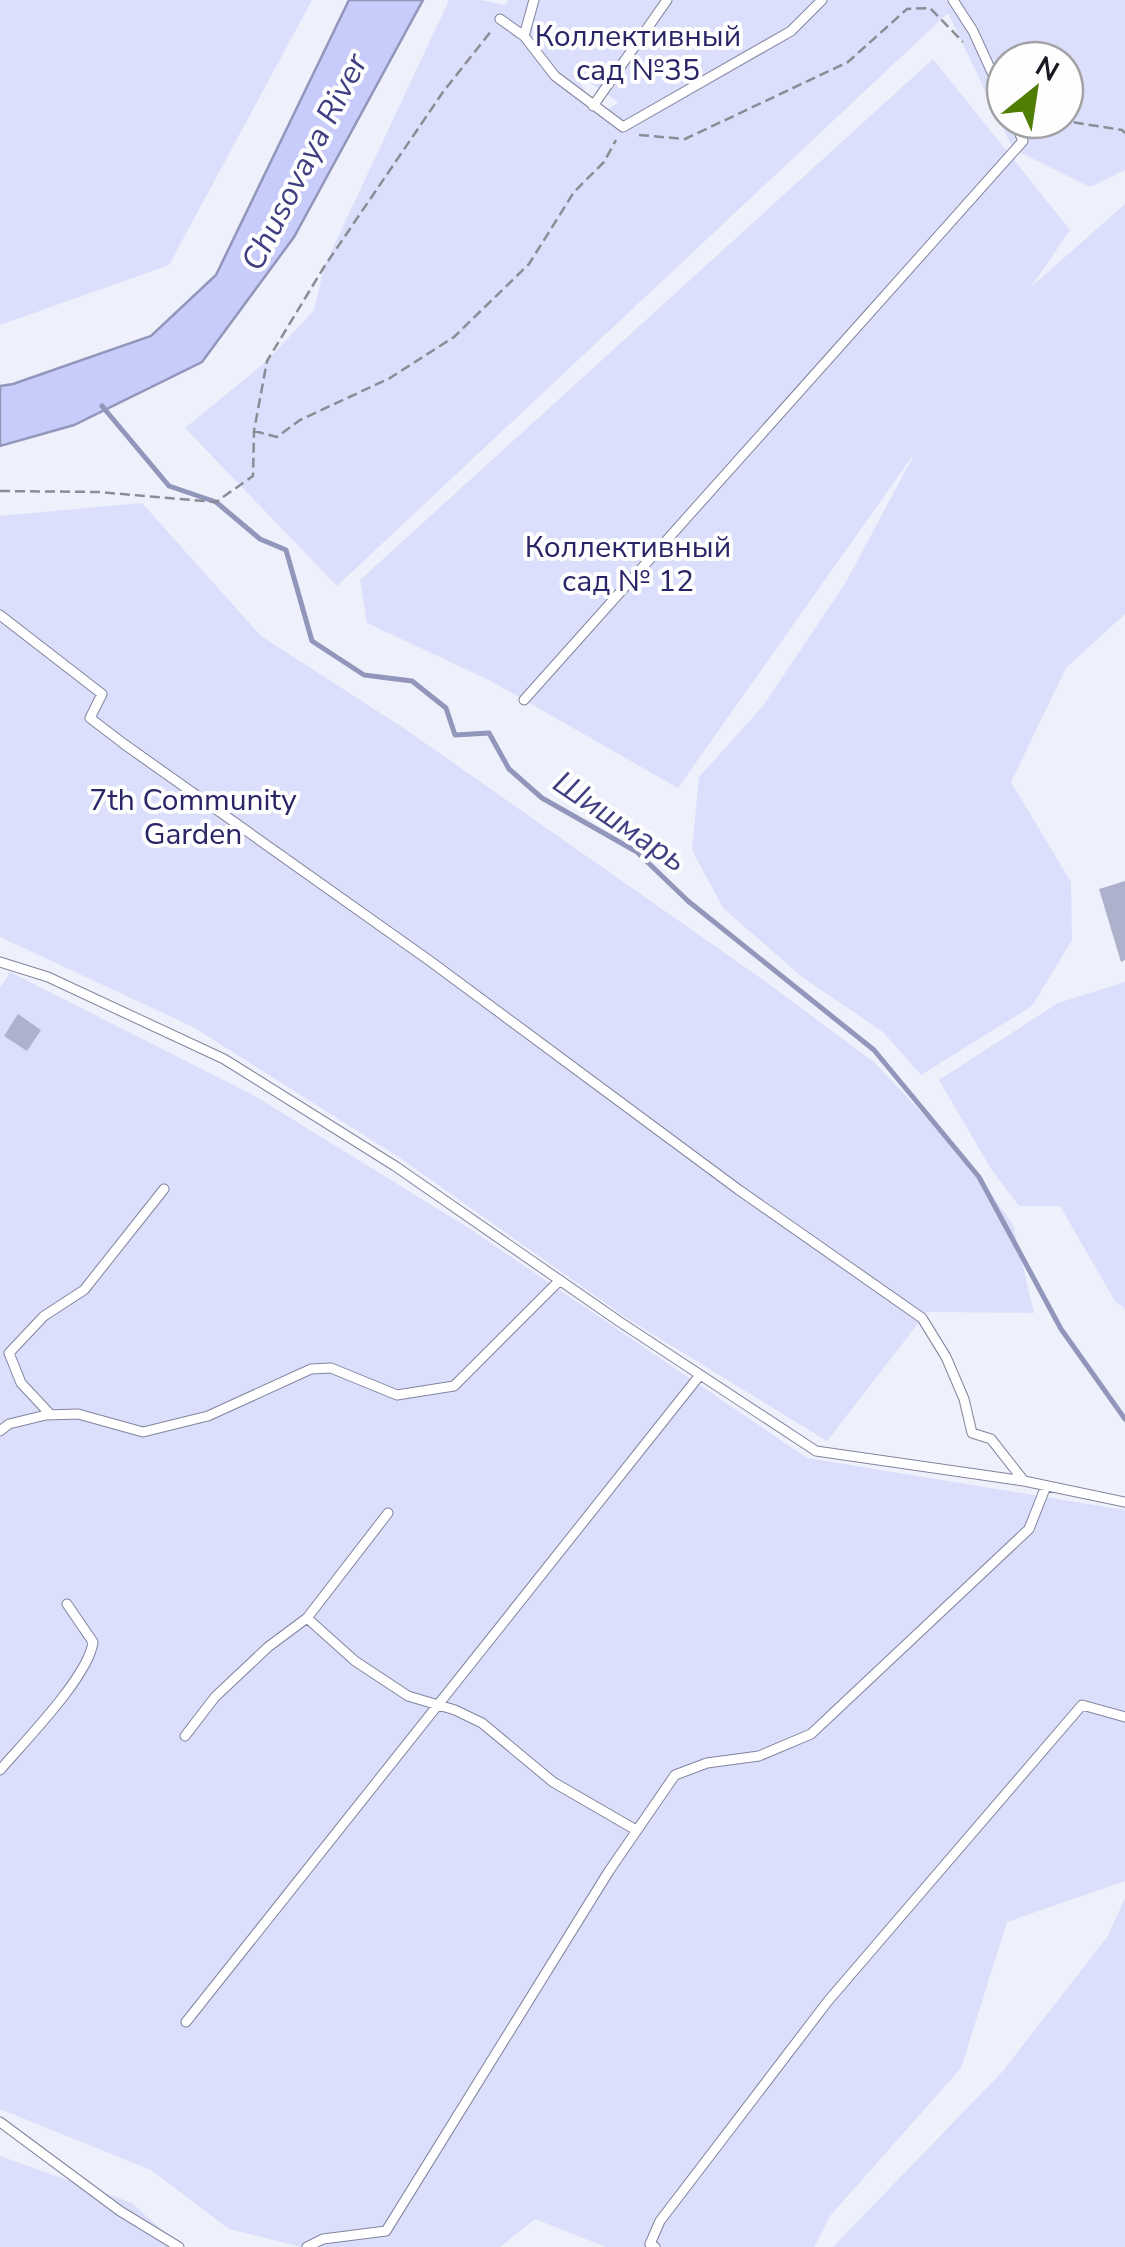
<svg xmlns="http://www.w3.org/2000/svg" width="1125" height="2247" font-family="'Nunito Sans',sans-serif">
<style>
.green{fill:#dcdffb;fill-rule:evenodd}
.water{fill:#c7ccfa;stroke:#9296ba;stroke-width:2.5}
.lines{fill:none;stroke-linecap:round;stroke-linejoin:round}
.stream{stroke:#9296ba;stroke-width:5}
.building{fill:#aeb1cc}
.service-casing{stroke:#81849e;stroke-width:11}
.path{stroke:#8a8c96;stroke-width:2.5;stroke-dasharray:10 5;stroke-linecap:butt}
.service{stroke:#fff;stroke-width:9}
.labels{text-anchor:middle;stroke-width:8;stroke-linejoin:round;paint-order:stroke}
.park-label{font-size:30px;fill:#292566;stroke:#fefefe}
.water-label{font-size:32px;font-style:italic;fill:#3f3f82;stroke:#fefefe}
</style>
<rect width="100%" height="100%" fill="#eef0fb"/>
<!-- green -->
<path class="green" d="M0,0H312L169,265L0,325Z
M449,0H480L505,5L508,0H1125V170L1090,187L1013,149L948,13L337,586L185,428L267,361L314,310L324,267ZM1005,60H1065V120H1005ZM573,71L618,102V103L599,114Z
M933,59L1070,230L1031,287L1125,204V614L1066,668L1011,782L1071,882L1072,940L1032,1006L921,1075L883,1032L802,977L723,908L692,850L699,777L763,706L846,582L916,451L678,788L489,680L367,623L360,580Z
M142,503L261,636L405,729L762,979L875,1063L971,1165L1013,1225L1034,1313L927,1312L827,1441L628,1319L400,1158L193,1027L0,937V516Z
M10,972L255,1096L470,1229L807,1458L1125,1510V1881L1007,1922L961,2068L830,2216L814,2247H606L535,2219L500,2247H301L229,2229L151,2170L0,2109V988Z
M1125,982V1309L1115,1301L1060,1206H1019L991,1169L939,1080L1058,1003Z
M1125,1898V2247H833L1002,2072L1108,1936Z
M0,2156L132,2203L180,2247H0Z"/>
<!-- water -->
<path class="water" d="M349,0H423L294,237L202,362L74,425L0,446V386L13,384L151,336L216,275Z"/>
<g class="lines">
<!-- stream -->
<path class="stream" d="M102,406L169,486L216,502L260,539L286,550L312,641L364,675L412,681L446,708L455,735L489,733L509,769L542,798L637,852L688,901L874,1050L979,1177L1061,1329L1125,1419"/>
</g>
<!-- building -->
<path class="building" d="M1125,881V960L1121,962L1099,889Z
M18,1014L41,1030L27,1051L4,1036Z"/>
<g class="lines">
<defs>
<path id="service" d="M953,0L973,31L1005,101
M500,19L524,36L555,76L623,127L791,31L822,0
M524,36L534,0
M593,106L667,0
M0,615L102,694L90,718L124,744L430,961L739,1190L922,1318L946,1357L964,1399L972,1433L991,1439L1024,1481
M524,700L1023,141L1014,120
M0,962L48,977L224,1059L395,1166L620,1322L816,1451L1024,1481L1125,1502
M50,1414L21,1383L9,1353L44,1316L84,1290L164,1189
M0,1431L9,1424L46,1415L78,1414L143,1432L208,1416L311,1369L331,1368L397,1395L454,1386L560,1280
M307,1618L355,1661L408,1696L455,1710L482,1723L553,1782L636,1830
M185,1736L215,1697L268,1647L307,1618L388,1513
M0,1770C24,1742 89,1676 93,1642L67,1604
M186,2022L700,1375
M0,2122L120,2211L179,2247
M307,2247L323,2239L386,2231L609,1871L675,1775L707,1763L759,1756L811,1734L1029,1529L1046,1486
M655,2247L650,2244L660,2221L828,2001L1082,1705L1125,1717"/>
</defs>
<!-- service casing -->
<use href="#service" class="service-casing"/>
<!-- path -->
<path class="path" d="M1059,120L1122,130L1125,133
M639,135L685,139L848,62L907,9L930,8L963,42
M254,431L277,437L300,420L390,378L454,337L529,264L574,192L604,162L616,140
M0,491L98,492L216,502L253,476L254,431L267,361L324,267L443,92L492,30"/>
<!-- service -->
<use href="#service" class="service"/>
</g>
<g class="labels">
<!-- park labels -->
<g class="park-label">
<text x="638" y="46">Коллективный<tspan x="638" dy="34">сад №35</tspan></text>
<text x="628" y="557">Коллективный<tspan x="628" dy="34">сад № 12</tspan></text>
<text x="193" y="810">7th Community<tspan x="193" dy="34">Garden</tspan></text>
</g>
<!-- water labels -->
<g class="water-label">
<text transform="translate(304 162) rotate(-63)" y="11">Chusovaya River</text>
<text transform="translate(620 821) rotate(34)" y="11">Шишмарь</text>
</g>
</g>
<!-- north arrow -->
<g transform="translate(1035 90) rotate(30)"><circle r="48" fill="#fefefe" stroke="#a2a2a6" stroke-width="2.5"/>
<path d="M0-8L18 38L0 25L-18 38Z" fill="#507e05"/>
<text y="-15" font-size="28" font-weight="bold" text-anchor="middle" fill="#181923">N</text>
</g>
</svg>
